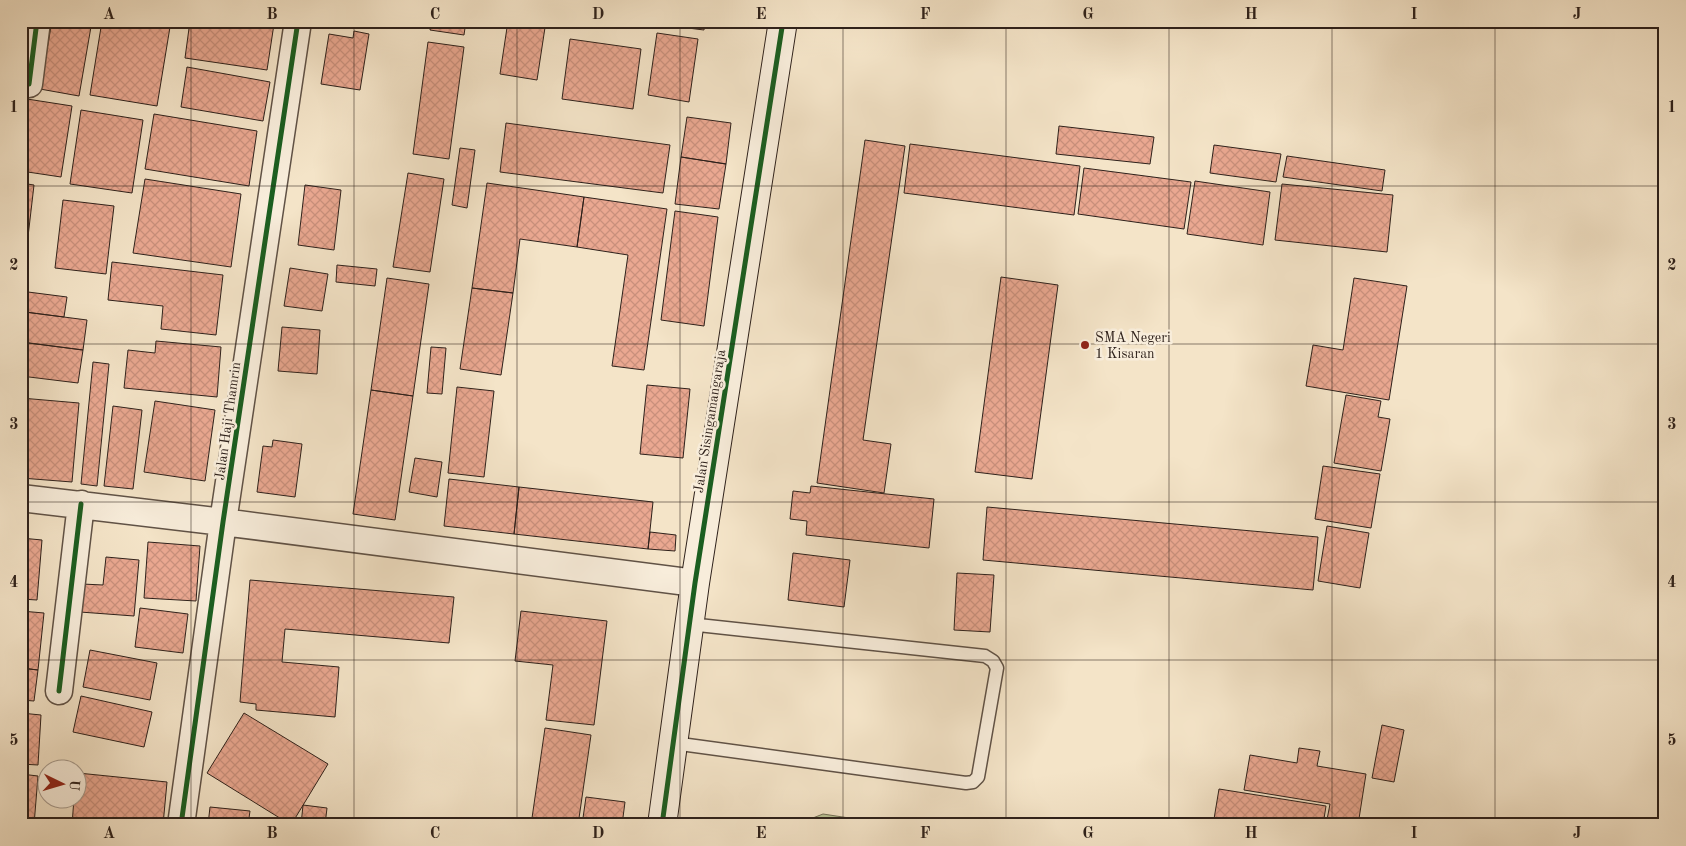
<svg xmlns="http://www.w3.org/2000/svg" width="1686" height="846" font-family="'Old Standard TT',serif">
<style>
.grass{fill:#bac496;stroke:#747258}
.building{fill:url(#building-cross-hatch);stroke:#2e211b}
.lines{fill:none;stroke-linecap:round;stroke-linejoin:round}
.lane-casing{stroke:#605246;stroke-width:15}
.street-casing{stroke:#605246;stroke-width:29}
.secondary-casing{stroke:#2e211b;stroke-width:30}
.lane{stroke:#f8eddb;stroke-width:12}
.street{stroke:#f8eddb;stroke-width:26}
.secondary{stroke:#f8eddb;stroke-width:28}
.cycleway-casing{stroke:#f8eddb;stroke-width:8}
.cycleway{stroke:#1b5e20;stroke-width:5}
.grid{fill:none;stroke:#2e211b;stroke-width:1;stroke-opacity:0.55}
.poi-dot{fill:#8f2418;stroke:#f8eddb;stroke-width:2}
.labels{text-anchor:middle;stroke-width:5;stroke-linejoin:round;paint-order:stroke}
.poi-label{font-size:14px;fill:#2e211b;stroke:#f8eddb;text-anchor:start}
.street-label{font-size:14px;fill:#2e211b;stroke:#f8eddb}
.neatline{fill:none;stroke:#2e211b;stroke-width:2}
.grid-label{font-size:16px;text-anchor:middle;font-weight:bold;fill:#2e211b}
</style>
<defs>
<pattern id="building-cross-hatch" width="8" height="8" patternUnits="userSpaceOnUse" patternTransform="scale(1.25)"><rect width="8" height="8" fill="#eaa891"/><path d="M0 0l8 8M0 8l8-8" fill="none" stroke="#c9907c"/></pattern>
</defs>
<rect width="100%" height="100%" fill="#f4e4c8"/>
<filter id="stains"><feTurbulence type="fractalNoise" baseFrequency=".004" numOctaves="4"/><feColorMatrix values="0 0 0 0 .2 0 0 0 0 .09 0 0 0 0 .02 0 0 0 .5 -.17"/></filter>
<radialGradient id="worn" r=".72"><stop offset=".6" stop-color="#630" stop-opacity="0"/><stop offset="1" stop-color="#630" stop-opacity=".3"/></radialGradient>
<!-- grass -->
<path class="grass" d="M823,814L895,825H795Z"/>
<!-- building -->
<path class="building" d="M52,21H92L79,96L40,89Z
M102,21H137L170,27L157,106L90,95Z
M190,21H254L274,24L267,70L185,58Z
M431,21H466L464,35L430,30Z
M508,21H546L537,80L500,74Z
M664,21H705L704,30L664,25Z
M354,31L369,34L360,90L321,84L329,34L353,38Z
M657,33L698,39L689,102L648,95Z
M570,39L641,49L633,109L562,99Z
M428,42L464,47L449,159L413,154Z
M187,67L270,82L263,121L181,107Z
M27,99L72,106L61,177L21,171V135Z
M81,110L143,120L132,193L70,184Z
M154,114L257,131L249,186L145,169Z
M687,117L731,123L726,164L681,157Z
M506,123L670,145L663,193L500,172Z
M1059,126L1154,137L1150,164L1056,154Z
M865,140L905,146L863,440L891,444L884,493L817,483Z
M910,144L1080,166L1074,215L904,193Z
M1214,145L1281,154L1276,182L1210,173Z
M460,148L475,150L467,208L452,205Z
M1287,156L1385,170L1382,191L1283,177Z
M681,157L726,164L719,209L675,204Z
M1084,168L1191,182L1184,229L1078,214Z
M408,173L444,179L430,272L393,267Z
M145,179L241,194L231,267L133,253Z
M1195,181L1270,192L1263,245L1187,234Z
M21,183L34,185L26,254L21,253Z
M487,183L584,197L577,247L520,239L513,293L472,288Z
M1282,184L1393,195L1387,252L1275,240Z
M305,185L341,190L334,250L298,245Z
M584,197L667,209L644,370L612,366L628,255L577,247Z
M63,200L114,206L106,274L55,268Z
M675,211L718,217L704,326L661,320Z
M112,262L223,275L216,335L161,329L163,306L108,300Z
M337,265L377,269L375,286L336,282Z
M290,268L328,274L322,311L284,306Z
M1001,277L1058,285L1032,479L975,472Z
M387,278L429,284L413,396L371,390Z
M1354,278L1407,286L1389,400L1306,386L1313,345L1343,350Z
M472,288L513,293L501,375L460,369Z
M28,292L67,297L64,317L25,312Z
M25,312L87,320L83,350L21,342Z
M282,327L320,330L317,374L278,371Z
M156,341L221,347L217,397L124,388L128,350L155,353Z
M21,342L83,350L78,383L21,376Z
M431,347L446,348L442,394L427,393Z
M93,362L109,364L97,486L81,484Z
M647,385L690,389L683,458L640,454Z
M457,387L494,391L484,477L448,473Z
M371,390L413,396L395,520L353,514Z
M1346,395L1381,401L1378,417L1390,419L1381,471L1334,463Z
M21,398L79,403L72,482L21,478Z
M155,401L215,410L205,481L144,472Z
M113,406L142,410L133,489L104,486Z
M273,440L302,444L295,497L257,492L263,446L272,447Z
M415,458L442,462L437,497L409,492Z
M1323,466L1380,474L1371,528L1315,519Z
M449,479L519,487L514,534L444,526Z
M811,486L934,499L929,548L806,535L807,521L790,519L793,491L810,493Z
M519,487L653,502L648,549L514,534Z
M987,507L1318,537L1313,590L983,560Z
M1327,526L1369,533L1360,588L1318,581Z
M650,532L676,535L675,551L648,549Z
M21,538L42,540L37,600L21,599Z
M148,542L200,546L196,601L144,598Z
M793,553L850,560L844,607L788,600Z
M106,557L139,560L134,616L80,612L82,584L103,585Z
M957,573L994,575L990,632L954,630Z
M250,580L454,597L449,643L285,629L282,662L339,667L335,717L256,710V704L240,702Z
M140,608L188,614L183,653L135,647Z
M21,611L44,613L38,670L21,668Z
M521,611L607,621L594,725L546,720L553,665L515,661Z
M90,650L157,663L150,700L83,687Z
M21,668L38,670L34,701L21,700Z
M81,696L152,712L144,747L73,732Z
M21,713L41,715L38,765L21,764Z
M244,713L328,764L291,825L207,773Z
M1382,725L1404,730L1394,782L1372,778Z
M545,728L591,735L578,825H531Z
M1299,748L1320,751L1317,766L1366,774L1358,825H1326L1330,804L1244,790L1250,755L1297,763Z
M78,773L167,782L163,825H72L74,798H78Z
M21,774L38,776L34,825H21Z
M1219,789L1326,806L1323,825H1213Z
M586,797L625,802L622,825H582Z
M303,805L327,808L325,825H301Z
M210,807L250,811L248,825H208Z
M1057,822L1080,825H1056Z"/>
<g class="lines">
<defs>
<path id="lane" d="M673,743L966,783L973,782L978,777L997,668L993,661L985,656L689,624"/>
<path id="street" d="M29,84L37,21
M21,498L223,522L695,583
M59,691L81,504
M181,825L223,522L298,21"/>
<path id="secondary" d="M662,825L695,583L783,21"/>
</defs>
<!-- lane casing -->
<use href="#lane" class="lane-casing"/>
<!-- street casing -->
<use href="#street" class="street-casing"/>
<!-- secondary casing -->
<use href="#secondary" class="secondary-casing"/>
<!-- lane -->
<use href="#lane" class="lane"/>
<!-- street -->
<use href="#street" class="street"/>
<!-- secondary -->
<use href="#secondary" class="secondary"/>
<defs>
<path id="cycleway" d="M29,84L37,21
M59,691L81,504
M181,825L223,522L298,21
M662,825L695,583L783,21"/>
</defs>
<!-- cycleway casing -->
<use href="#cycleway" class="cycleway-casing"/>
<!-- cycleway -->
<use href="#cycleway" class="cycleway"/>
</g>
<!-- grid -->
<path class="grid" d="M191,21V825M354,21V825M517,21V825M680,21V825M843,21V825M1006,21V825M1169,21V825M1332,21V825M1495,21V825M21,186H1665M21,344H1665M21,502H1665M21,660H1665"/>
<!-- markers -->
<circle class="poi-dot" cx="1085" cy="345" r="5"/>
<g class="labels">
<!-- poi labels -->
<g class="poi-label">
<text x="1095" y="342">SMA Negeri<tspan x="1095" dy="16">1 Kisaran</tspan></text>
</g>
<!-- street labels -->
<g class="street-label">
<text transform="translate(227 421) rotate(-82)" y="5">Jalan Haji Thamrin</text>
<text transform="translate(709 421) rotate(-81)" y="5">Jalan Sisingamangaraja</text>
</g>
</g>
<!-- margin -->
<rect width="1686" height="846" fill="none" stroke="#f4e4c8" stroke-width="55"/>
<!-- north arrow -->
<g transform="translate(62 784) rotate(95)"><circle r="24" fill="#f8eddb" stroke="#a79b8e"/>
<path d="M0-4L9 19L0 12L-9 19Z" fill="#8f2418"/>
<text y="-8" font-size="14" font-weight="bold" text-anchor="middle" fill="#2e211b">U</text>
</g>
<rect x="28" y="28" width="1630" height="790" class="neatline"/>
<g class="grid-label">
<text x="109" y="19">A</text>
<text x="272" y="19">B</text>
<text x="435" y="19">C</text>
<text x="598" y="19">D</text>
<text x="761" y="19">E</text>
<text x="925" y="19">F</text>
<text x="1088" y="19">G</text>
<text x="1251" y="19">H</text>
<text x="1414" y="19">I</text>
<text x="1577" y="19">J</text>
<text x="14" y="112">1</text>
<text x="1672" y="112">1</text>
<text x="14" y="270">2</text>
<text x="1672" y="270">2</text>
<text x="14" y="429">3</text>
<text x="1672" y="429">3</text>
<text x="14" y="587">4</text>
<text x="1672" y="587">4</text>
<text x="14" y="745">5</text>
<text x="1672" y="745">5</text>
<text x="109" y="838">A</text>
<text x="272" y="838">B</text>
<text x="435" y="838">C</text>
<text x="598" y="838">D</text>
<text x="761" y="838">E</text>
<text x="925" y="838">F</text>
<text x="1088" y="838">G</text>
<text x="1251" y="838">H</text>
<text x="1414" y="838">I</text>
<text x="1577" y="838">J</text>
</g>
<rect width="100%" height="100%" filter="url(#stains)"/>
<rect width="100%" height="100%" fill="url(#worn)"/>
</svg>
